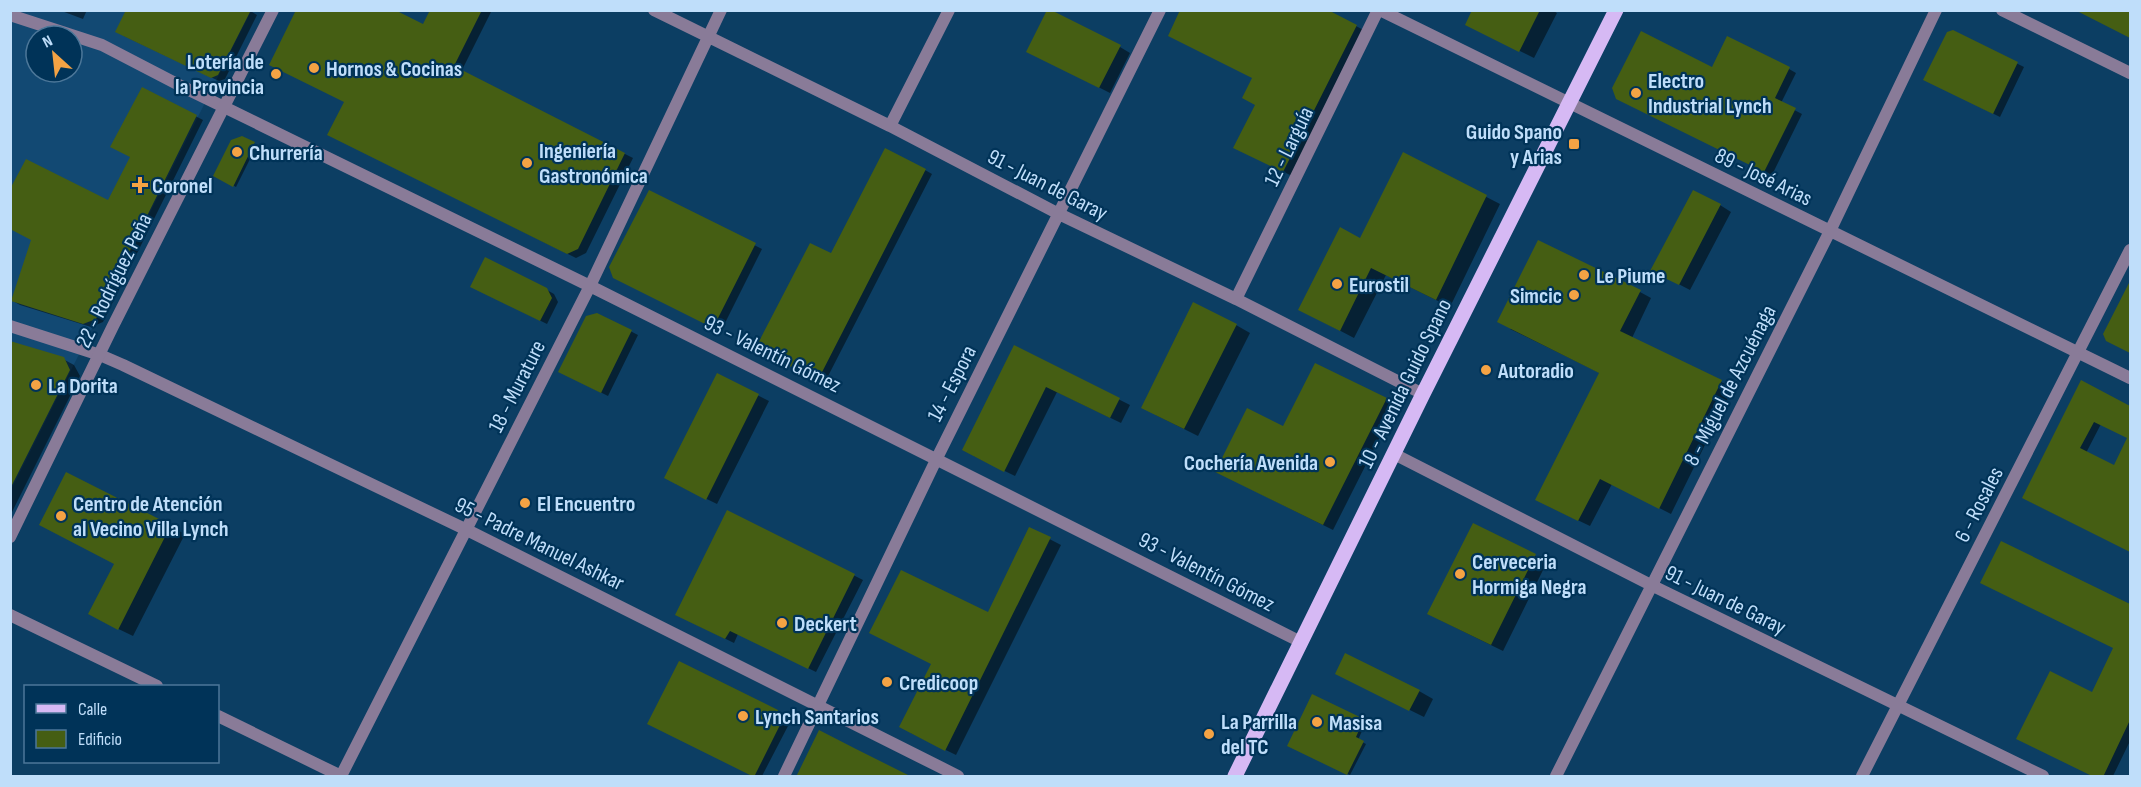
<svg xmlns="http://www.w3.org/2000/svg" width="2141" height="787" font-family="'Sofia Sans Condensed',sans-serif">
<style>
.built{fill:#124973;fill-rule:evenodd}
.shadow{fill:#0007;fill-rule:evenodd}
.building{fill:#455e13;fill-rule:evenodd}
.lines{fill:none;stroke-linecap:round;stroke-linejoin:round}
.minor{stroke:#897b98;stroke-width:12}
.tertiary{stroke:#897b98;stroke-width:12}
.primary{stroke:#d6b9f4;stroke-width:15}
.poi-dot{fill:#f4a344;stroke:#003358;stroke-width:2}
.labels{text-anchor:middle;stroke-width:4.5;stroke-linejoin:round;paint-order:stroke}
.poi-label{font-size:22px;font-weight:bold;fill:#bfdefa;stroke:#003358;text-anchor:start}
.street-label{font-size:22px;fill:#bfdefa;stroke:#003358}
</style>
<rect width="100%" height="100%" fill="#0c3e63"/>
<!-- built -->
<path class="built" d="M11,11H251L11,490ZM36,36H72V72H36Z"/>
<!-- shadow -->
<path class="shadow" d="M59,10H87L83,19Z
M249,10L257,15L225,79L219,81L124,36Z
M432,10H492L461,72L633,158L586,253L576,258L337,139L424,26Z
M1474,10H1552L1557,13L1534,58L1481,32Z
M1356,26L1367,32L1294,177L1246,153L1256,105L1254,78Z
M1953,32L2024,67L2000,117L1932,83Z
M1120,47L1130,53L1110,93L1039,57Z
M1712,69H1789L1796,73L1781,103L1802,114L1772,175L1626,103Z
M143,89L203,120L103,322L91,327L20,305L13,301L108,202L132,157Z
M242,138L257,145L236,187L215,175Z
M1403,154L1500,204L1450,307L1386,275L1354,338L1314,317L1361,240Z
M925,170L932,174L825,382L764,352L832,255Z
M649,192L762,249L721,331L622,281Z
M1720,205L1731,212L1690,290L1663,276Z
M2130,284V352L2119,346L2105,334Z
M478,290H547L554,294L558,302L547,324Z
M1640,292L1651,298L1632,338L1733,388L1671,514L1612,484L1590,526L1548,506L1600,373L1510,329Z
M597,314L638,335L608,396L566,375Z
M1236,325L1250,333L1198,436L1156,415Z
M10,342L63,359L74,365L80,376L10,516Z
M1015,347L1130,405L1121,423L1057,392L1015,476L974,456Z
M1316,365L1396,405L1333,530L1227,477L1284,428Z
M718,375L769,401L717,504L676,484Z
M2081,382L2130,407V551L2031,502ZM2101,424L2129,438L2114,467L2086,453Z
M66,474L185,534L133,636L104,622L116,564Z
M728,512L863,580L816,672L738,634L734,643L685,619Z
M1473,525L1547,562L1503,651L1440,620Z
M1030,529L1061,545L956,755L911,733L989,614Z
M2002,543L2130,606V741L2113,776H2095L2092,694L2115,648Z
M1351,681L1419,691L1433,699L1424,717Z
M1313,696L1366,722L1358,740L1366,744L1350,775L1289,745Z
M778,711L785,716L788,726L762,776H755L656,727Z"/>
<!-- building -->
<path class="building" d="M126,10H251L218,75L211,78L115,32Z
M296,10H395L423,24L430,10H482L454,66L625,153L578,249L567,254L327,135L344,102L269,65Z
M1047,10H1051L1121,45L1099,88L1026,52Z
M1180,10H1328L1357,25L1283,172L1233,148L1255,105L1242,98L1252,78L1168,36Z
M1472,10H1540L1519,52L1465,25Z
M2075,10H2130V38Z
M1953,30L2018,62L1993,114L1923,80L1947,32Z
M1641,31L1712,67L1727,36L1790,67L1775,98L1796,108L1764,172L1616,99L1612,88Z
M142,87L197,115L96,319L83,324L11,301L31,240L10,229V189L26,159L108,200L130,157L110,147Z
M242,136L255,142L233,187L213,176L231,140Z
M885,148L926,169L818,380L755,349L810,243L831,253Z
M1403,152L1487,195L1436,300L1371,268L1340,331L1298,310L1340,227L1360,238Z
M649,190L756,243L713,328L613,278L609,267Z
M1693,190L1721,204L1679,285L1650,271Z
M1538,240L1641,290L1620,331L1722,380L1659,509L1600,479L1578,521L1535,500L1599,373L1497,322Z
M485,257L547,288L552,298L540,321L470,287Z
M2130,281V353L2106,341L2103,334Z
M1193,302L1237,324L1184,429L1141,408Z
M597,313L632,330L601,393L558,372L586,316Z
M10,341L64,357L70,370L10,489Z
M1014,345L1120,398L1110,418L1046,387L1004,472L962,450Z
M1315,363L1387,398L1323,525L1215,472L1247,408L1283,426Z
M717,373L759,394L706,500L664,478Z
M2081,380L2130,406V552L2022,498ZM2094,422L2127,438L2114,465L2080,448Z
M66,472L171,525L118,630L88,614L114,564L39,525Z
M727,510L855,574L808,669L730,631L725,639L675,615Z
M1473,523L1536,554L1491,645L1427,614Z
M1029,527L1051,537L945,751L899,727L931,664L869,633L901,570L988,612Z
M2001,541L2130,604V720L2103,777H2094L2016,739L2050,671L2092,692L2113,648L1980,583Z
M1345,653L1420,690L1409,711L1335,674Z
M679,661L778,710L782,721L754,777L647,724Z
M1312,694L1364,719L1356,737L1364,741L1347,775L1287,746Z
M819,730L856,749L912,777H796Z"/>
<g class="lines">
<!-- minor -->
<path class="minor" d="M654,10L890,126L1059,214L1236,299L1423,394
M1380,10L2130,378
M2002,10L2130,73
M10,15L102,45L181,86L590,286L1301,642
M890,126L949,10
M1236,299L1378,10
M10,326L100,355L123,365L467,530L958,776
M1394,454L1651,585L2043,776
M10,615L157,686
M218,716L341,776
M341,776L590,286L721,10
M784,776L937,458L1160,10
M1556,776L1830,231L1936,10
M1862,776L2130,250"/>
<!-- tertiary -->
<path class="tertiary" d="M10,537L113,326L273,10"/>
<!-- primary -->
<path class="primary" d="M1235,776L1423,394L1616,10"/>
</g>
<!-- markers -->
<g class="poi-dot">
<circle cx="314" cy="68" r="6"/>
<circle cx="276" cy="74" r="6"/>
<circle cx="1636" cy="93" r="6"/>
<rect x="1568" y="138" width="12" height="12" rx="3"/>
<circle cx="237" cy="152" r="6"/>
<circle cx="527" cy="163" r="6"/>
<path d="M137 176h6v6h6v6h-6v6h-6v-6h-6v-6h6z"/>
<circle cx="1584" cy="275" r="6"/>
<circle cx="1337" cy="284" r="6"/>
<circle cx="1574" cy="295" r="6"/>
<circle cx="1486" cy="370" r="6"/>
<circle cx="36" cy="385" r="6"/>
<circle cx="1330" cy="462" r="6"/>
<circle cx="525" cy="503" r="6"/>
<circle cx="61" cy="516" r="6"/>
<circle cx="1460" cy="574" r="6"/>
<circle cx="782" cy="623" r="6"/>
<circle cx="887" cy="682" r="6"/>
<circle cx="743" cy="716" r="6"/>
<circle cx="1317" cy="722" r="6"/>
<circle cx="1209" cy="734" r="6"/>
</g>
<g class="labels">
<!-- poi labels -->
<g class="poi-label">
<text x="264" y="69" text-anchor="end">Lotería de<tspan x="264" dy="25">la Provincia</tspan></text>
<text x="326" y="76">Hornos &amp; Cocinas</text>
<text x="1648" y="88">Electro<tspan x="1648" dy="25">Industrial Lynch</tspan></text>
<text x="1562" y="139" text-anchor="end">Guido Spano<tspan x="1562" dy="25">y Arias</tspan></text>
<text x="539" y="158">Ingeniería<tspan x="539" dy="25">Gastronómica</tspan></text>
<text x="249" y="160">Churrería</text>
<text x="152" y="193">Coronel</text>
<text x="1596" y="283">Le Piume</text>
<text x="1349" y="292">Eurostil</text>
<text x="1562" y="303" text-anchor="end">Simcic</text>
<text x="1498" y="378">Autoradio</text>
<text x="48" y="393">La Dorita</text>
<text x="1318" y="470" text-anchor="end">Cochería Avenida</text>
<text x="73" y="511">Centro de Atención<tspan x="73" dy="25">al Vecino Villa Lynch</tspan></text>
<text x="537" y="511">El Encuentro</text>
<text x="1472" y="569">Cerveceria<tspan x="1472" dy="25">Hormiga Negra</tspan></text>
<text x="794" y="631">Deckert</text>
<text x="899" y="690">Credicoop</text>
<text x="755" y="724">Lynch Santarios</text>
<text x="1221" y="729">La Parrilla<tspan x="1221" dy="25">del TC</tspan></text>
<text x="1329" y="730">Masisa</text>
</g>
<!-- street labels -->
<g class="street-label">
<text transform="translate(1288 146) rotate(-64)" y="8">12 - Larguía</text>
<text transform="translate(1764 176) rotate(26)" y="8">89 - José Arias</text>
<text transform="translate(1048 184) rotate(27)" y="8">91 - Juan de Garay</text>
<text transform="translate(113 280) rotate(-64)" y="8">22 - Rodríguez Peña</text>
<text transform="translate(773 353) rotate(26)" y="8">93 - Valentín Gómez</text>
<text transform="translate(951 383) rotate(-63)" y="8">14 - Espora</text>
<text transform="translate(1404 383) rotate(-64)" y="8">10 - Avenida Guido Spano</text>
<text transform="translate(1729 385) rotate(-63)" y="8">8 - Miguel de Azcuénaga</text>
<text transform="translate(516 386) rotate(-63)" y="8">18 - Murature</text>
<text transform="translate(1978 504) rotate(-63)" y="8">6 - Rosales</text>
<text transform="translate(540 543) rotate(26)" y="8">95 - Padre Manuel Ashkar</text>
<text transform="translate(1207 571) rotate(27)" y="8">93 - Valentín Gómez</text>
<text transform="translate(1726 599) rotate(26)" y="8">91 - Juan de Garay</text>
</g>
</g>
<!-- border -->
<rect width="2141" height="787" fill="none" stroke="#bfdefa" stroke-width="24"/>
<!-- legend -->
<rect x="24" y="685" width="195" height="78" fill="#003358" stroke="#4c7799" stroke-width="1.5"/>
<rect x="36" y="704" width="30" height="9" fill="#d6b9f4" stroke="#4c7799" stroke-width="1.5"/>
<text x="78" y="715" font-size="18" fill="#bfdefa">Calle</text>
<rect x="36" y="730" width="30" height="18" fill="#455e13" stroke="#4c7799" stroke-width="1.5"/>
<text x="78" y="745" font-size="18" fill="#bfdefa">Edificio</text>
<!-- north arrow -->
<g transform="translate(54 54) rotate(333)"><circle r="28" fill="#003358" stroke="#4c7799" stroke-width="1.5"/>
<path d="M0-4.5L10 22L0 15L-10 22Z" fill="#f4a344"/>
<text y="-9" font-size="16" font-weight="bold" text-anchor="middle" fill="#bfdefa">N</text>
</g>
</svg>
